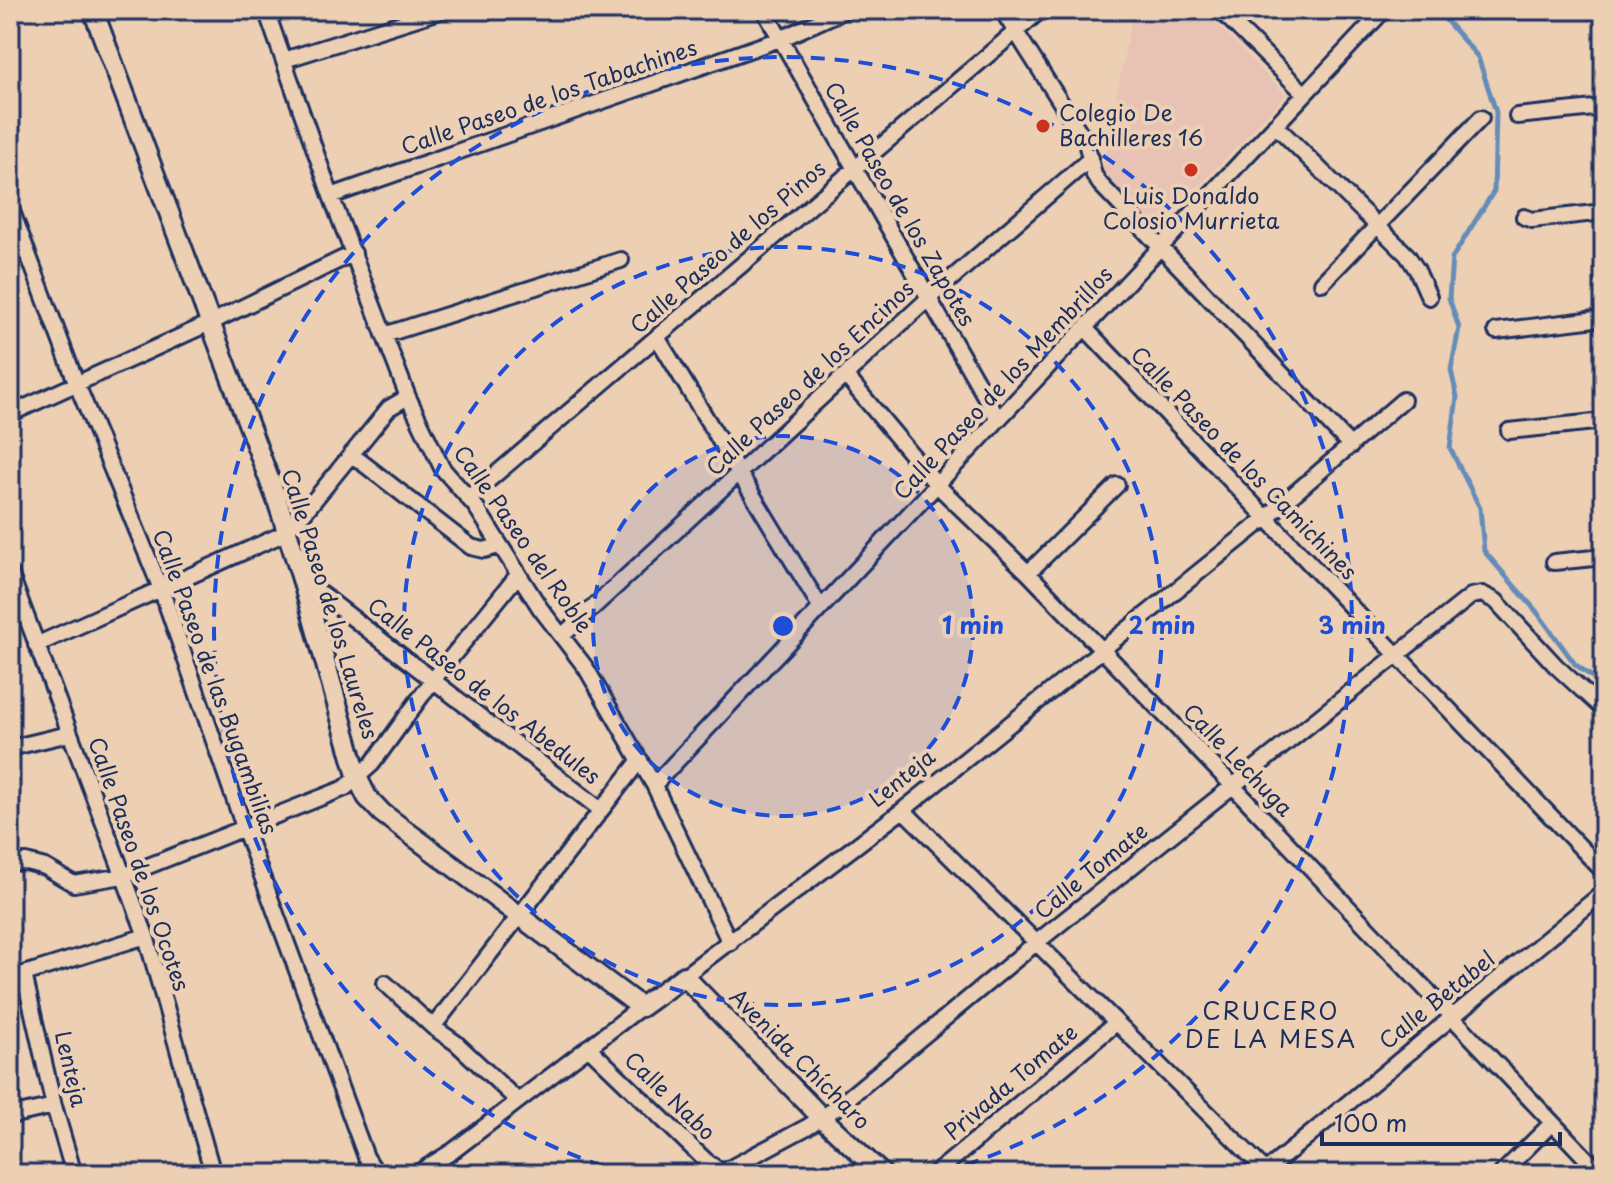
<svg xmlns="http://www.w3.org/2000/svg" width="1614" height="1184" font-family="'Playpen Sans',sans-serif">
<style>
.built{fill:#e7c2b5}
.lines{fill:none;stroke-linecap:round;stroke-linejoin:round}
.stream{stroke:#658cb8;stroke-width:5}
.minor-casing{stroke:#1b2f5e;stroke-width:20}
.tertiary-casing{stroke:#1b2f5e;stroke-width:24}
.minor{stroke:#edd0b4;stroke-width:14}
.tertiary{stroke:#edd0b4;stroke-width:18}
.ring{fill:none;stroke:#1d4ed8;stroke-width:4;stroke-dasharray:14 10}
.poi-dot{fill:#c8321e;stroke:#edd0b4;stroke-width:3}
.labels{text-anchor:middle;stroke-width:8;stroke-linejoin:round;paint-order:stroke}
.street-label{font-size:22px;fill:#1b2f5e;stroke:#edd0b4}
.poi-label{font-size:22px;fill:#1b2f5e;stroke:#edd0b4;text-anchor:start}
.neighbourhood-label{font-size:24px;letter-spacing:2px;fill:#1b2f5e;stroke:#edd0b4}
.centre{fill:#1d4ed8;stroke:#edd0b4;stroke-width:4}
.ring-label{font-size:24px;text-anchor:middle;font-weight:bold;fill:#1d4ed8;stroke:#edd0b4;stroke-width:8;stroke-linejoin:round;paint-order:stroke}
</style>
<rect width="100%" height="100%" fill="#edd0b4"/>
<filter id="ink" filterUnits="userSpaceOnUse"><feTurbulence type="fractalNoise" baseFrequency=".0125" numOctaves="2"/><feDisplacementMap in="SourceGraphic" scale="16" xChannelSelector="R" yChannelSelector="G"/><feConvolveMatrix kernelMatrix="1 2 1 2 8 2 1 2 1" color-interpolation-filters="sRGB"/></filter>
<g filter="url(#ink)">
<!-- built -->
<path class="built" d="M1133,10H1203L1286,95L1156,231L1102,172Z"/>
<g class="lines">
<!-- stream -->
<path class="stream" d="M1437,10L1478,57L1496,112L1494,191L1452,258L1449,298L1459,328L1451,370L1457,397L1450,448L1480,508L1484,551L1537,612L1575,664L1604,686"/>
<defs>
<path id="minor" d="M266,10L331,196L408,397L442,468L476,507L540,608L586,668L654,785L730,943
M764,10L998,419
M1002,10L1086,142L1094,175L1100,184L1351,446
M1220,10L1305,94
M284,60L443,10
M1517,116L1604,107
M1275,125L1407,255L1417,270L1429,297
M331,196L780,39L845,10
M10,206L76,382L161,589L245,830L366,1157L377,1174
M1524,217L1532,220L1604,212
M1322,283L1481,118
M1085,328L1604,872
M1496,331L1604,318
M384,335L621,260
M657,337L821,608
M846,376L937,485L1028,573L1233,786L1601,1174
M10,414L210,323L354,253
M1509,431L1604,421
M351,454L471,547L484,550L499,546
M469,497L1041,10
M1554,562L1604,557
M10,573L146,936L213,1174
M1028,573L1117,485
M302,579L601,810
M563,635L929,298L1091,158
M36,645L281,535L303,514L389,408L408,397
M10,748L69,734
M654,785L1384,10
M903,810L1269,1174
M10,863L26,862L45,867L74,884L123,876L345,788L372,764L433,680L518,575
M24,974L54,1106L74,1174
M10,976L24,974L146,936
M684,976L903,810L1266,518L1403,400
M385,983L433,1027L456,1043L518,1101
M433,1027L640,760
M588,1047L706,1161L724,1174
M10,1116L54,1106
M416,1174L453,1151L641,1007
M719,1174L807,1127L836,1108L1037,942L1471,596L1482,594L1496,601L1556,666L1604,710
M935,1174L1116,1023
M1262,1174L1604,892
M1501,1174L1552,1123"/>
<path id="tertiary" d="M93,10L278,503L302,579L358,779L367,797L382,813L641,1007L684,976L822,1118L882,1174"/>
</defs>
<!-- minor casing -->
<use href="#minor" class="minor-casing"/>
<!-- tertiary casing -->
<use href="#tertiary" class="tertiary-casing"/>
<!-- minor -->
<use href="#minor" class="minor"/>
<!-- tertiary -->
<use href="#tertiary" class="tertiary"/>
</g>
</g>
<!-- distance rings -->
<circle cx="783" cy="626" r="190" fill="#1d4ed8" fill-opacity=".12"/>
<g class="ring">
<circle cx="783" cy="626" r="190"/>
<circle cx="783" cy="626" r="379"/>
<path d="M626 1173A569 569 0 1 1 940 1173"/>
</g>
<!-- markers -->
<g class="poi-dot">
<circle cx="1043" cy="126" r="8"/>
<circle cx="1191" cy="170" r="8"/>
</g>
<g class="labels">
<!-- street labels -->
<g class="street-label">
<text transform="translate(549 97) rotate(-19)" y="8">Calle Paseo de los Tabachines</text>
<text transform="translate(900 204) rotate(60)" y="8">Calle Paseo de los Zapotes</text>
<text transform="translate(728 247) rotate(-41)" y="8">Calle Paseo de los Pinos</text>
<text transform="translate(810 378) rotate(-43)" y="8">Calle Paseo de los Encinos</text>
<text transform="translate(1003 383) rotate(-47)" y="8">Calle Paseo de los Membrillos</text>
<text transform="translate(1244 463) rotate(46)" y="8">Calle Paseo de los Camichines</text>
<text transform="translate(523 539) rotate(55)" y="8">Calle Paseo del Roble</text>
<text transform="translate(330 604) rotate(73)" y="8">Calle Paseo de los Laureles</text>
<text transform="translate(215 682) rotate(70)" y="8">Calle Paseo de las Bugambilias</text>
<text transform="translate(484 691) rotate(38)" y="8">Calle Paseo de los Abedules</text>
<text transform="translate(1238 760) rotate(46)" y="8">Calle Lechuga</text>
<text transform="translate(902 778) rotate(-39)" y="8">Lenteja</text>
<text transform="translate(139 864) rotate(71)" y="8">Calle Paseo de los Ocotes</text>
<text transform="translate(1091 871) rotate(-39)" y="8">Calle Tomate</text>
<text transform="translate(1437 1000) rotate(-39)" y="8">Calle Betabel</text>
<text transform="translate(800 1059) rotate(45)" y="8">Avenida Chícharo</text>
<text transform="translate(71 1069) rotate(77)" y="8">Lenteja</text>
<text transform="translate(1011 1082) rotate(-40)" y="8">Privada Tomate</text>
<text transform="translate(670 1096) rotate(44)" y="8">Calle Nabo</text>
</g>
<!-- poi labels -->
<g class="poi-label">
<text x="1059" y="121">Colegio De<tspan x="1059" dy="25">Bachilleres 16</tspan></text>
<text x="1191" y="204" text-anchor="middle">Luis Donaldo<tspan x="1191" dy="25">Colosio Murrieta</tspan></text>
</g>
<!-- neighbourhood labels -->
<g class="neighbourhood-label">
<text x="1271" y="1020">CRUCERO<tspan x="1271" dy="28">DE LA MESA</tspan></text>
</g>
</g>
<circle cx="783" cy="626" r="12" class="centre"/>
<g class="ring-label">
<text x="973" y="634">1 min</text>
<text x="1162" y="634">2 min</text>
<text x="1352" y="634">3 min</text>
</g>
<!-- margin -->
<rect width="1614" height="1184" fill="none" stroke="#edd0b4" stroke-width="40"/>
<rect x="20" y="20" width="1574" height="1144" fill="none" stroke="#1b2f5e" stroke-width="3" filter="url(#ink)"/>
<!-- scale -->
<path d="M1322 1132v12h238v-12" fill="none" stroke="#1b2f5e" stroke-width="4"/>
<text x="1334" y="1132" font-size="24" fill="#1b2f5e" stroke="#edd0b4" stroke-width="6" paint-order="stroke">100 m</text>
</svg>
